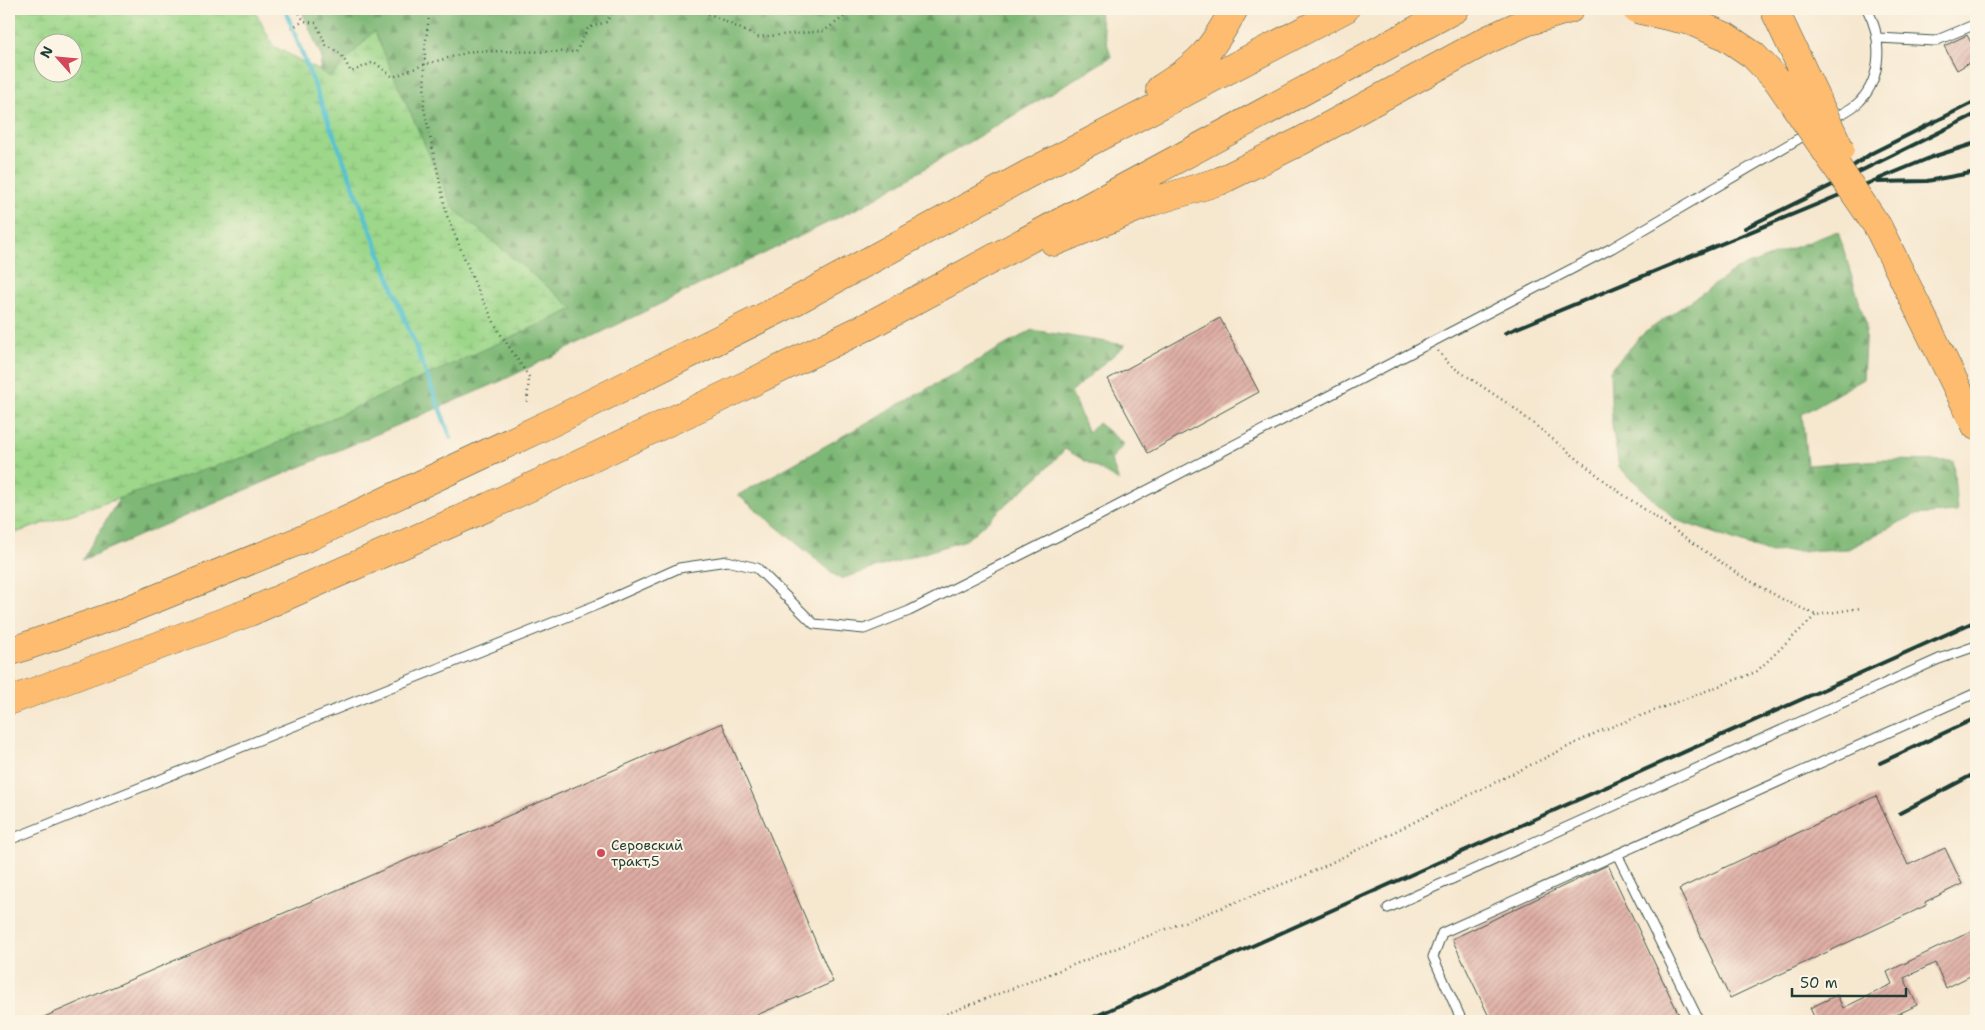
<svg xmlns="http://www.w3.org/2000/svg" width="1985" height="1030" font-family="'Shantell Sans',sans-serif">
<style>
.forest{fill:url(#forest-firs);stroke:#4e7a55}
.wetland{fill:url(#wetland-marsh);stroke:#5e8a5f;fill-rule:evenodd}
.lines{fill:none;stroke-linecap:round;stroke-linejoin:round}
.stream{stroke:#56c2d0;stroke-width:4.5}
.building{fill:url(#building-hatch)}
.service-casing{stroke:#3f564b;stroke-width:11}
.primary-casing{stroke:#3f564b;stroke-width:29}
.path{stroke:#3f564b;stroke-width:2.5;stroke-dasharray:1 4;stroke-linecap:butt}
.service{stroke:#fff;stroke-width:9}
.primary{stroke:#fdbc70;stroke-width:28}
.rail{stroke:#1f3d34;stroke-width:4}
.primary-bridge-casing{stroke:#3f564b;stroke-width:29;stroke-linecap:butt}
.primary-bridge{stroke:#fdbc70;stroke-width:28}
.poi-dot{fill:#d1495b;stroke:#fcf5e5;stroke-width:2}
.labels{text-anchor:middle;stroke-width:4;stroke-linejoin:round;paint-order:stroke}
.poi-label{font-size:14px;fill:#1f3d34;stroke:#fcf5e5;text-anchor:start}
</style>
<defs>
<pattern id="forest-firs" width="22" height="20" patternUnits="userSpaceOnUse" patternTransform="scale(1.25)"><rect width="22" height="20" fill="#7eb876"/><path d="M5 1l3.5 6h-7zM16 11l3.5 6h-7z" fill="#679762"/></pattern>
<pattern id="wetland-marsh" width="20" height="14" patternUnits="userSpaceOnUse" patternTransform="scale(1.25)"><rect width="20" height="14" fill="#9dd78a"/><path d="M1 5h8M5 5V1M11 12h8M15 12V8" fill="none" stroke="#87b978"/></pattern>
<pattern id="building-hatch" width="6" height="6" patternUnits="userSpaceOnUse" patternTransform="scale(1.25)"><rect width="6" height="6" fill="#dfada4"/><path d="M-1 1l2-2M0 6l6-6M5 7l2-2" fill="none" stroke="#b48e86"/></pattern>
</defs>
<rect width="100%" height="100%" fill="#fcf5e5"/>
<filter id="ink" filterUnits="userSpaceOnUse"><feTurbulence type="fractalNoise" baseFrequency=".02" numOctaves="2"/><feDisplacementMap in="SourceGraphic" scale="10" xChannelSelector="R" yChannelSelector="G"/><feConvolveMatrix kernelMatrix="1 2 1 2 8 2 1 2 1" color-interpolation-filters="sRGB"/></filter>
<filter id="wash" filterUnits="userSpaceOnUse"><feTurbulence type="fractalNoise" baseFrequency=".0096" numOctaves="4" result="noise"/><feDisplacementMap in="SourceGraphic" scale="20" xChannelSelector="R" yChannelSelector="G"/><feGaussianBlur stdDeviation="1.12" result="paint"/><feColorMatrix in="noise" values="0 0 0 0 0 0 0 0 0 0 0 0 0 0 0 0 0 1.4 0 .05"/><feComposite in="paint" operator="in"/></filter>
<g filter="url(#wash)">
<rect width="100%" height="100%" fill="#f6e7cf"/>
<!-- forest -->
<path class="forest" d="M301,9H1098L1111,57L862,206L501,381L82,560L193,377L313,102L322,58Z
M1838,231L1866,324L1863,379L1802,414L1807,465L1882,460L1953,461L1957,512L1914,515L1848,549L1768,552L1676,520L1619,467L1612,425L1610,370L1643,334L1737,269Z
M1032,330L1125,345L1071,392L1088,433L1098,423L1124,444L1111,460L1119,481L1065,449L1043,472L966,540L840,579L738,495Z"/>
<!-- wetland -->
<path class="wetland" d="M9,9H254L273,46L331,77L374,31L453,208L574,309L255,453L9,535ZM42,42H72V72H42Z"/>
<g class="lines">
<!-- stream -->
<path class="stream" d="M285,9L451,438"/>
</g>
<g id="blocks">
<!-- building -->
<path class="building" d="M1967,35L1976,52V59L1957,70L1944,46Z
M1220,318L1259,392L1148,453L1108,379Z
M722,723L833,982L743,1021H35Z
M1876,796L1908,865L1945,848L1962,884L1925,902L1927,905L1730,998L1679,889Z
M1608,865L1682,1021H1491L1452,939Z
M1976,929V973L1946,988L1935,963L1904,978L1917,1005L1884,1021H1816L1810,1008L1837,995L1843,1008L1892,984L1887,972Z"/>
</g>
</g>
<g filter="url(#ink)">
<use href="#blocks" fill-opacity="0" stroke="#3f564b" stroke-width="1"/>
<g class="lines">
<defs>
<path id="service" d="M1878,38L1935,41L1976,24
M1830,120C1839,115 1853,109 1860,101C1883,77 1882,36 1867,9
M9,840L599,604L679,568L727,561L757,568L814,624L864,629L909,611L1100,515L1612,248L1810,132
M1617,854L1699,1021
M1388,908L1939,659L1976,646
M1462,1021L1433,957L1442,933L1976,693"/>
<path id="primary" d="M1160,89C1201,63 1211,51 1234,9
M1878,227L1976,426
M1054,242L1151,202L1220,181L1301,141L1487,40L1526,22L1570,9
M9,652L110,617L311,536L555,421L788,305L1028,174L1345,9
M9,701L250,612L488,507L726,395L868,326L1455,9"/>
</defs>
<!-- service casing -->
<use href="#service" class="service-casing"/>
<!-- primary casing -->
<use href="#primary" class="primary-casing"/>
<!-- path -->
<path class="path" d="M297,9L304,21L316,23L326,45L341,54L351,72L374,62L393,77L426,64L473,51L576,52L588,28L606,22L615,9
M430,9L425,47L424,108L447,216L476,286L498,330L529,377L527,403
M699,9L758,37L824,31L855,9
M291,28L304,21
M1438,351L1450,365L1510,405L1615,489L1738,574L1784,600L1816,615L1861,608
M928,1021L1306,875L1598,732L1756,672L1816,615"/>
<!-- service -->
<use href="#service" class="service"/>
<!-- primary -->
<use href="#primary" class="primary"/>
<!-- rail -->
<path class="rail" d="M1840,175L1872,153L1976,101
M1877,182L1927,181L1976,172
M1745,228L1976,114
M1505,333L1932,157L1976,143
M1880,763L1976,718
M1900,813L1976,773
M1085,1021L1976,621"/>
<defs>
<path id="primary-bridge" d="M1636,9L1690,21L1725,36L1753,55L1778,81L1878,227
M1774,9L1840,149"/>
</defs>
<!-- primary-bridge casing -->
<use href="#primary-bridge" class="primary-bridge-casing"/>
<!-- primary-bridge -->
<use href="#primary-bridge" class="primary-bridge"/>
</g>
</g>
<!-- markers -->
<circle class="poi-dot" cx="601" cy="853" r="5"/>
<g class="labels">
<!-- poi labels -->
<g class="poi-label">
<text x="611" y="850">Серовский<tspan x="611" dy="16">тракт,5</tspan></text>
</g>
</g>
<!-- margin -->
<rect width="1985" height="1030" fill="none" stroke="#fcf5e5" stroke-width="30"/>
<!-- north arrow -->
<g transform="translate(58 58) rotate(297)"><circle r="24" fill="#fcf5e5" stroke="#a4ab9e"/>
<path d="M0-4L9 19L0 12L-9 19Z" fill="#d1495b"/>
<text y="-8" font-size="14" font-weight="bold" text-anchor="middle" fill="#1f3d34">N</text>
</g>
<!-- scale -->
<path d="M1792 988v8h114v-8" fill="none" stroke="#1f3d34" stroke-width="2.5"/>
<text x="1800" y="988" font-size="15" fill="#1f3d34" stroke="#fcf5e5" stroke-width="4" paint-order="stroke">50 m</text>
</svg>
